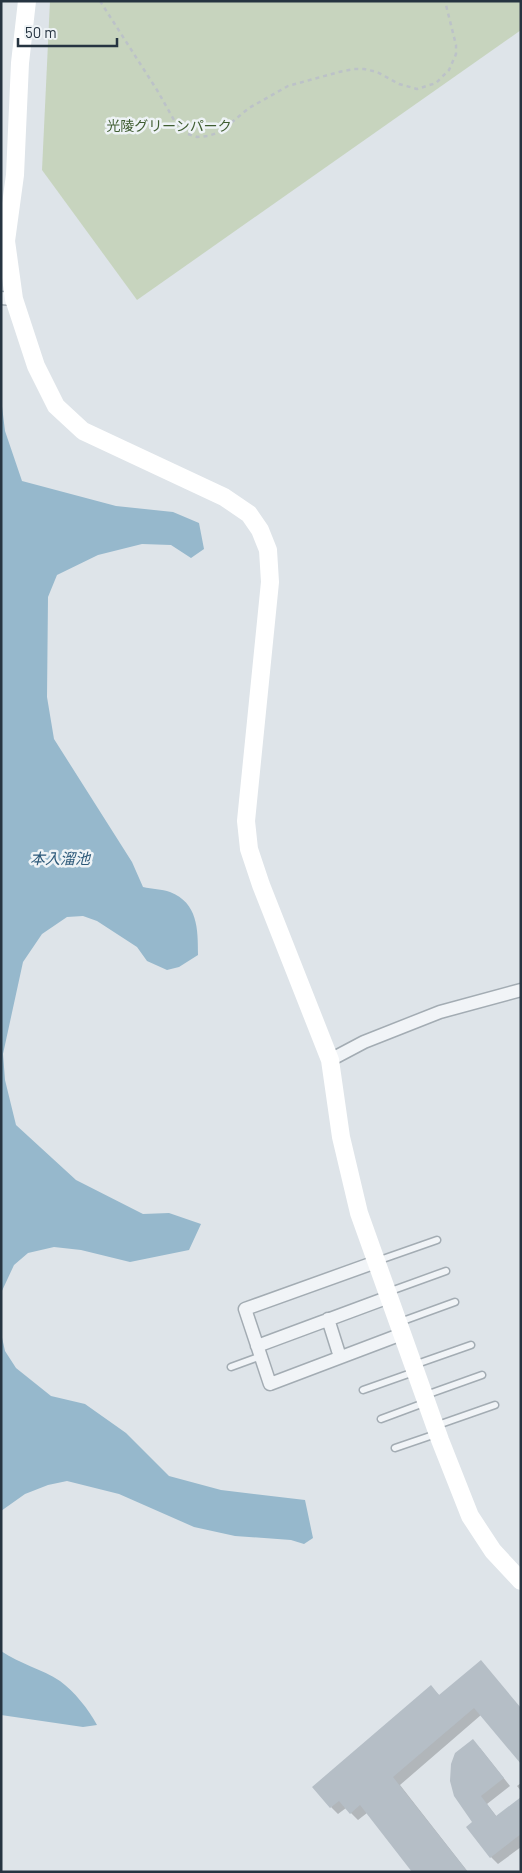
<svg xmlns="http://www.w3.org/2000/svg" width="522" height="1873" font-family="Barlow,'Noto Sans JP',sans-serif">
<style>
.green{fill:#c7d4be}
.water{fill:#96b8cc}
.shadow{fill:#0003}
.building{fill:#b5bec6}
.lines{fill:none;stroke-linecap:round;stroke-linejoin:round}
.lane-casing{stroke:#a3acb3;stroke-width:9}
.street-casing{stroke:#a3acb3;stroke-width:15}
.path{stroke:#bcc2c8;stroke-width:2.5;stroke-dasharray:4 4;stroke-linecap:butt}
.lane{stroke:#f1f4f7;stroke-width:6}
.street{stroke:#f1f4f7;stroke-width:12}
.secondary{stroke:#fff;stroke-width:18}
.labels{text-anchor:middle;stroke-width:5;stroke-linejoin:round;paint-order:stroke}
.park-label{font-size:14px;fill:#405e32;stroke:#eef3f6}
.water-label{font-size:15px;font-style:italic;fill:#2c5979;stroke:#eef3f6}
</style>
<rect width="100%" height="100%" fill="#dee4e9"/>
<!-- green -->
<path class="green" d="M50,1H521V30L137,300L42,170Z"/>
<!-- water -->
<path class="water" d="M1,398L5,431L22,481L116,506L173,512L199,523L204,549L191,558L171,545L142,544L98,555L57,575L48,597L47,697L54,739L132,862L143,887C152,889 162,889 170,892C198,903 198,929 198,955L179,967L167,970L147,961L137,947L97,921L83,916L67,917L42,934L23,962L3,1054L5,1080L16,1125L76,1180L143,1214L169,1213L201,1224L189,1250L130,1262L81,1250L54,1247L28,1253L14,1265L1,1293Z
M1,1333L5,1351L16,1368L51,1396L85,1404L126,1433L169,1476L221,1490L305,1500L313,1538L304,1544L291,1540L235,1536L194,1527L119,1494L67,1481L48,1485L25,1494L1,1511Z
M1,1651C20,1664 42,1669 60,1681C74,1691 89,1710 97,1725L83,1727L1,1715Z"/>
<!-- shadow -->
<path class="shadow" d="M481,1662V1715L400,1785L468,1872H414L367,1813L358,1820L346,1808L338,1814L331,1807L431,1687L440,1696Z
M480,1748L510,1786L487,1804L497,1817L521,1798V1847L498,1864L491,1857L474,1822Z
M521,1783V1791L517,1786Z"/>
<!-- building -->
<path class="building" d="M481,1660L521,1708V1764L474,1708L393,1777L468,1872H412L360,1805L350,1814L339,1801L330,1808L312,1787L431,1685L439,1695Z
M473,1739L504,1778L481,1796L496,1816L521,1797V1834L490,1858L466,1827L472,1822L454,1796L450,1781L451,1764L455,1753Z"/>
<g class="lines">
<defs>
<path id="lane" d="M377,1261L437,1240
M388,1292L446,1271
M400,1322L455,1302
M414,1365L471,1345
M231,1367L261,1356
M363,1390L414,1372
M426,1395L482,1375
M381,1419L424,1403
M435,1426L495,1405
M395,1448L436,1434"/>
<path id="street" d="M1,298L14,299
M330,1060L364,1042L440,1012L521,990
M376,1262L245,1309L270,1384L402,1334
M328,1319L340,1357
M257,1346L389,1297"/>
</defs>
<!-- lane casing -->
<use href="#lane" class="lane-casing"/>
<!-- street casing -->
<use href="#street" class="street-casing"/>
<!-- path -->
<path class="path" d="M100,1L157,90L174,120L188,134L197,137L208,136L220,132L249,108L288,86L339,72L354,69H364L377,72L399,84L417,89L436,83L449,70L456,54V45L445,1"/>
<!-- lane -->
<use href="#lane" class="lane"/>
<!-- street -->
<use href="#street" class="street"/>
<!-- secondary -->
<path class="secondary" d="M27,1L20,63L15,175L6,241L14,299L36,366L56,406L83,431L224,497L249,514L260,530L268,550L270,582L246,821L249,849L261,885L330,1060L341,1137L359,1213L440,1440L470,1516L493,1551L521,1581"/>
</g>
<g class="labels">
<!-- park labels -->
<g class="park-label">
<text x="169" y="131">光陵グリーンパーク</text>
</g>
<!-- water labels -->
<g class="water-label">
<text x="60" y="864">本入溜池</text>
</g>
</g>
<!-- border -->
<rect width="522" height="1873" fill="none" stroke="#263441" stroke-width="5"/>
<!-- scale -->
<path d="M18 38v8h99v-8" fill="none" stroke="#263441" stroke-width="2.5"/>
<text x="25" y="38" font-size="15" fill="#263441" stroke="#eef3f6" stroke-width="4" paint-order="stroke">50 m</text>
</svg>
